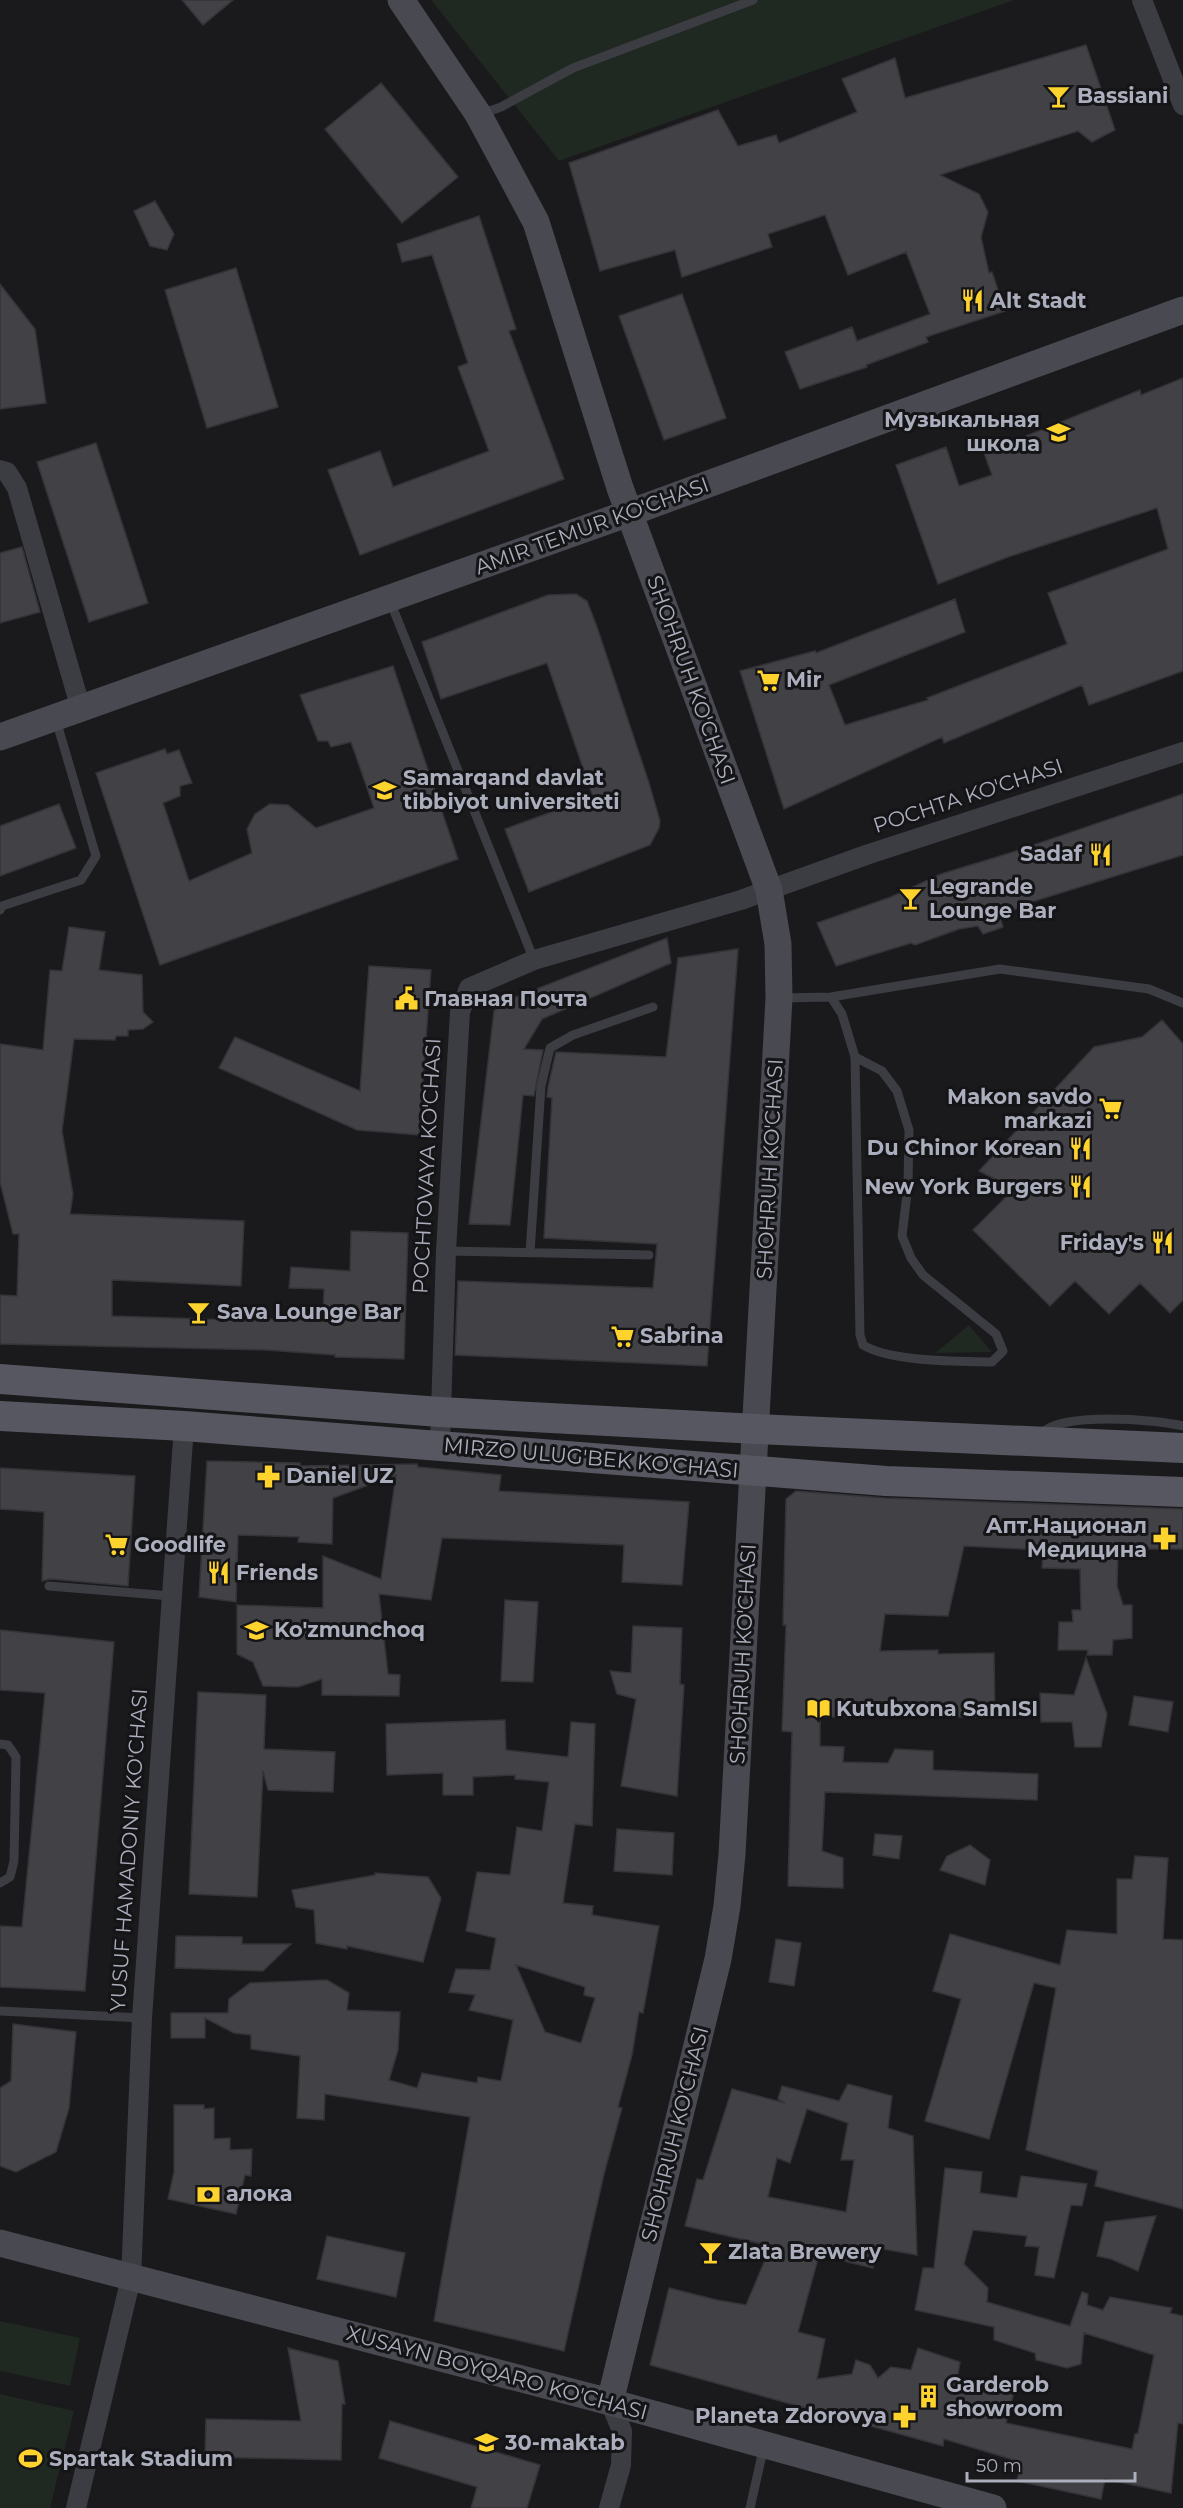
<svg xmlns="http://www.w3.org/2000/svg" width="1183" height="2508" font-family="Montserrat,sans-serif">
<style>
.green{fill:#1f2821}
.building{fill:#414146;stroke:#343338;stroke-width:1.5;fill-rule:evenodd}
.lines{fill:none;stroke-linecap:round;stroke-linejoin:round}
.lane{stroke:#3c3c43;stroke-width:9}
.street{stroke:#3c3c43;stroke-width:20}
.secondary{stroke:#484951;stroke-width:27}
.primary{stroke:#565760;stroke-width:30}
.labels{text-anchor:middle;stroke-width:6;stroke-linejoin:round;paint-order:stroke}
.poi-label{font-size:21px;font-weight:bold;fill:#abaebc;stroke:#151417;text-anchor:start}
.street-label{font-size:21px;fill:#abaebc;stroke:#151417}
</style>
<rect width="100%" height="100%" fill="#1a191c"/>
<!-- green -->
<path class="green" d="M431,0H1014L559,161Z
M969,1325L992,1352L935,1353Z
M0,2321L80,2338L70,2386L0,2371Z
M0,2394L74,2411L50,2508H0Z"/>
<!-- building -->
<path class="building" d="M182,0H233L203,25Z
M1086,45L1115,130L1092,142L1078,131L940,175L979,194L988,212L981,237L989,273L992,272L1005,311L926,337L928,342L866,365L867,367L800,389L785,352L852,327L857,341L930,314L906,252L848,275L825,215L768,234L772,247L682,277L675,250L600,271L569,163L718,110L738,146L776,135L779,143L857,112L842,79L895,58L905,98Z
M381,83L458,177L402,223L325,129Z
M155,201L174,234L167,250L150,246L134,211Z
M479,216L516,329L509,331L564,479L360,555L328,470L380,451L393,487L489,451L458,367L468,363L432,255L402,262L397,244Z
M236,268L278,407L207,428L165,290Z
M0,284L35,329L46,403L0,409Z
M682,294L726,418L664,440L619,316Z
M1183,378V671L1089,705L1082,685L944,743L942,737L784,809L740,671L815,651L816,653L955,599L965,632L829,685L845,725L928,700L927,698L1067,644L1048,593L1168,549L1157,508L1008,557L938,584L896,465L946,447L959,486L992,475L984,453L1140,390L1141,395Z
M96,443L148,603L89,622L37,462Z
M22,547L40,612L0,623V553Z
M576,594L587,601L597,627L649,783L660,821L659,828L650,845L529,892L505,829L593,797L547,663L441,699L422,642L548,595Z
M393,666L458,859L160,965L96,773L165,749L167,754L179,750L192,783L180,786V796L163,803L189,881L252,853L247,829L255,814L270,804L288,805L316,828L374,808L351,742L331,747L328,741H318L300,695Z
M1183,794V855L1025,904L1000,917L1003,927L983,934L978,926L959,929L915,945L911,943L836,966L817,923L891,897L941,874L1010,853Z
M59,804L76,848L0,876V826Z
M69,927L105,932L99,970L142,975L143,1012L153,1022L143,1029L128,1030V1036H116L115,1040L74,1039L62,1131L73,1194L70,1214L244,1221L241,1286L112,1280V1316L267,1321V1319L323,1320L324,1289L289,1288L291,1267L350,1271L351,1231L408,1233L404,1359L335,1357V1355L266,1350L0,1344V1295L17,1296L19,1234H13L0,1182V1044L43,1050L50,970L62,971Z
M667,938L671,963L542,1019L524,1049L543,1050L534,1096L523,1095L510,1225L469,1224L494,1011L508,1000Z
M738,949L707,1366L455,1355L458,1281L653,1288L657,1244L544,1238L552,1098L547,1097L548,1087L556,1052L666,1057L678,958Z
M369,966L431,970L419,1135L357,1130L219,1068L235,1037L360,1091Z
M1162,1020L1183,1044V1300L1170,1313L1140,1283L1109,1314L1075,1281L1050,1306L973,1230L1014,1189L979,1171L1094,1047L1142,1037Z
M207,1461L300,1463V1466L417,1464L418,1467L501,1475L499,1491L689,1502L682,1585L622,1582L624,1545L442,1538L431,1600L379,1594L388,1674L400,1675L399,1696L322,1695V1679L298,1687L263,1686L253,1662L237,1654V1605L323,1608V1556L381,1579L396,1475L333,1498L332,1544L298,1542L299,1537L238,1535L236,1602L199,1597Z
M0,1468L135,1476L128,1586L50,1579L42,1581L44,1512L0,1509Z
M796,1491L885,1498L1183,1509V1549H1118L1117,1586L1123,1605H1132V1638L1113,1640L1112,1655H1087L1088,1650H1058L1059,1622H1073L1072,1610H1081L1080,1569L1042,1568L1043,1550L964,1546L948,1616L885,1614L880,1651L938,1650V1654L994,1653L995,1717H947V1705L846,1707L845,1717H820V1746L844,1747L843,1762L888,1763L895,1749L933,1751V1770L1038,1774L1037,1800L825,1792L822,1851L843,1858V1888L788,1886L792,1732L782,1731L786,1625H783L786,1499Z
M505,1600L538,1602L533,1682L501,1681Z
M633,1626L682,1628L680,1684L684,1685L677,1796L621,1786L636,1699L617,1694L610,1671L631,1673Z
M0,1630L114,1642L85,1991L0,1987V1926L22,1927L45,1693L0,1690Z
M1086,1658L1107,1714L1101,1747H1075L1072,1722H1041L1040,1693L1074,1695Z
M198,1692L266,1695L264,1749L335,1752L333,1792L268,1790L263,1771L257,1897L189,1894Z
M1134,1696L1173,1702L1168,1732L1129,1725Z
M505,1720L506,1750L568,1757L571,1722L595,1724L592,1826L575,1824L563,1903L593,1906L592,1915L659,1926L643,2013L639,2012L632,2055L618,2107L622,2108L604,2174L564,2351L434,2321L470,2117L325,2094L324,2120L297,2118L300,2056L251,2049V2035L234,2033L205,2018V2038H171V2013H228L229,1999L250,1983L327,1980L349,1993L347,2010L400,2012L398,2050L389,2080L417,2088L422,2073L477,2083L478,2077L501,2081L513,2020L469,2010L475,1995L449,1992L456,1969L490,1970L496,1938L466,1931L477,1872L510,1875L517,1827L542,1831L549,1782L515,1779V1775L473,1777V1795H443V1773L387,1775L386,1724ZM516,1965L585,1987L584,1995L595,1998L581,2043L545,2032Z
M617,1829L674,1833L672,1875L614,1871Z
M875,1834L902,1836L899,1859L873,1855Z
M970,1845L990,1860L985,1885L940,1870L947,1856Z
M1135,1856L1168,1858L1163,1939L1183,1940V2209L1095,2186L1098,2171L1026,2150L1056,1988L1034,1983L989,2139L925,2121L961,1999L933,1991L950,1934L1060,1965L1067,1930L1117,1934V1879H1132Z
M375,1873L428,1877L441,1898L423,1962L347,1946V1949L316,1943L314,1910L296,1907L292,1890L375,1875Z
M176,1936L242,1937V1944H291L263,1971L175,1968Z
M776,1939L801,1943L794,1986L769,1982Z
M13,2024L76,2032L69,2108L56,2152L16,2172L0,2166V2088L11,2081Z
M848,2084L892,2096L888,2128L913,2136L917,2255L878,2248L873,2268L819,2255L798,2332L825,2339L817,2379L852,2374L856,2360L870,2365L878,2378L891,2367L911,2370L918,2348L960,2362L957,2380L1014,2392L1006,2423L1132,2449L1135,2434L1138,2433L1154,2355L1084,2333L1081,2364L1067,2368L1036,2360L1035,2353L994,2340V2327L915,2310L923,2268H934L945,2168L982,2172L980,2193L1017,2198L1021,2176L1087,2184L1082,2206L1071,2205L1054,2278L1035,2275L1039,2247L1025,2246L1027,2236L973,2230L964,2264L988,2288L987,2302L1070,2326L1082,2292L1088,2294L1087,2305L1103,2310L1110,2297L1172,2308L1170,2313L1183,2316V2424L1178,2423L1171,2493L1105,2479L1101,2499L1017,2481L1021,2462L944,2439L943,2446L650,2365L669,2288L717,2300L746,2305L771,2246L685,2226L697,2179L703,2180L732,2089L785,2103L778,2099L782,2086L839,2101ZM807,2109L848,2123L841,2160H854L846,2212L768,2197L777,2158L790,2163Z
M174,2105H204V2109L214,2108V2139L230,2138V2150L252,2149L251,2176L245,2175L236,2214L168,2199L174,2172Z
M1156,2216L1138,2271L1111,2259L1097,2256L1105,2222Z
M327,2236L405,2253L396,2297L317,2279Z
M288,2348L338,2361L345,2404H342L341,2460L205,2457L206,2419L301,2421Z
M390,2421L540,2465L527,2508H471L477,2487L379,2458Z"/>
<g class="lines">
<!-- lane -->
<path class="lane" d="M481,114L501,107L573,68L753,0
M390,601L534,960
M0,910L2,906L81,880L96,856L56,720
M831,997L842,1014L855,1057L860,1335L863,1345C891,1362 958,1361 992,1362L1003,1351L996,1334L923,1275L911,1258L902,1236L908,1185L909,1130L897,1091L882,1071L855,1057
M781,998L831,997L1000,969L1149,989L1183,1003
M446,1251L649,1255
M530,1253L541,1086L550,1048L573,1035L653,1007
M1042,1433C1062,1412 1155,1419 1183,1426
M49,1586L171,1596
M0,1744L8,1745L16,1757L14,1861L10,1877L0,1883
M0,2011L142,2018
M750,2508L764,2446"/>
<!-- street -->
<path class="street" d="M1142,0L1183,105
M0,470L7,472L17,488L81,709
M440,1445L446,1251L460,1012L469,988L534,960L741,900L869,854L1183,752
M76,2508L131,2278L142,2018L184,1426
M609,2508L621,2465L622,2431L610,2402"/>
<!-- secondary -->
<path class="secondary" d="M401,0L478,114L536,222L620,488L769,890L778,944L779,998L732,1854L727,1906L718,1959L610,2402
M0,737L629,513L1183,310
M0,2243L610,2402L993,2508"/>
<!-- primary -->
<path class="primary" d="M0,1379L440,1412L757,1429L1183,1448
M0,1416L184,1426L886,1481L1183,1492"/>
</g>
<!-- icons -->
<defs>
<symbol id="bar-bare" viewBox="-9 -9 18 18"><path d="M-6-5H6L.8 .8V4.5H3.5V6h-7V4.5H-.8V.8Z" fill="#ffd32e" stroke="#151417" stroke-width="2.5" paint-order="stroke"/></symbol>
<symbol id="restaurant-bare" viewBox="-9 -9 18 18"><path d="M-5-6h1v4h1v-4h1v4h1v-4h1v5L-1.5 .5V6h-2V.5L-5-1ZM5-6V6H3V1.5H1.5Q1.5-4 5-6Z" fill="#ffd32e" stroke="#151417" stroke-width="2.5" paint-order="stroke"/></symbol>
<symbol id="school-bare" viewBox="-9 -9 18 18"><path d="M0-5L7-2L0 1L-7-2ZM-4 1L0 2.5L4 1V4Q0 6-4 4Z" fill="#ffd32e" stroke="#151417" stroke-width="2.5" paint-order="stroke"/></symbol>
<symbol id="supermarket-bare" viewBox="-9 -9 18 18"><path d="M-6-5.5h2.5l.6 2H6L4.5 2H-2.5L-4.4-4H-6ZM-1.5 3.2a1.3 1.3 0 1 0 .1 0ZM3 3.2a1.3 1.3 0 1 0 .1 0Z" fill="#ffd32e" stroke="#151417" stroke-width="2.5" paint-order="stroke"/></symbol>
<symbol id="university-bare" viewBox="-9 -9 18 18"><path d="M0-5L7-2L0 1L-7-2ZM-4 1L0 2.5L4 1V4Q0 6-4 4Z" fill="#ffd32e" stroke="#151417" stroke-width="2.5" paint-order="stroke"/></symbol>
<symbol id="civic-bare" viewBox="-9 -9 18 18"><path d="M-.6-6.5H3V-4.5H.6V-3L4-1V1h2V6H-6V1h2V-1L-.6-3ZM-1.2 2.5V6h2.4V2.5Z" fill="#ffd32e" stroke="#151417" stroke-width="2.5" paint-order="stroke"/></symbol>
<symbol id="pharmacy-bare" viewBox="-9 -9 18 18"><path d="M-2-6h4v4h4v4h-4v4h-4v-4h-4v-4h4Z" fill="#ffd32e" stroke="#151417" stroke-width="2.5" paint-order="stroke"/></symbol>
<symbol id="library-bare" viewBox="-9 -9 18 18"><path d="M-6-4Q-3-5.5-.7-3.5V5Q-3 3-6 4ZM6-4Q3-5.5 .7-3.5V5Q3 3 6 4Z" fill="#ffd32e" stroke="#151417" stroke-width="2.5" paint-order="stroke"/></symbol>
<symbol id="bank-bare" viewBox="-9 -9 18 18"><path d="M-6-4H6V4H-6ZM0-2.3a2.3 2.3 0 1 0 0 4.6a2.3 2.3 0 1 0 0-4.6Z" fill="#ffd32e" stroke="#151417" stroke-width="2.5" paint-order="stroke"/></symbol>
<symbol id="building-bare" viewBox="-9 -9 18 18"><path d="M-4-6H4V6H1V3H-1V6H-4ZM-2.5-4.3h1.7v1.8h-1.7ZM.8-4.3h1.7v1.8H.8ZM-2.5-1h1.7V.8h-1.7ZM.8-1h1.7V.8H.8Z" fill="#ffd32e" stroke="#151417" stroke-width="2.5" paint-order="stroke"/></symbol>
<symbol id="stadium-bare" viewBox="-9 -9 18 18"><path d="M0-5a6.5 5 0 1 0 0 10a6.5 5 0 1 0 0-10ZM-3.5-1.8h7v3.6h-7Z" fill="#ffd32e" stroke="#151417" stroke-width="2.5" paint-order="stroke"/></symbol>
</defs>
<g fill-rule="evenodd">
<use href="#bar-bare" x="1042" y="80" width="33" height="33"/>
<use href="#restaurant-bare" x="956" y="284" width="33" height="33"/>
<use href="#school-bare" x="1042" y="416" width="33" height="33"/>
<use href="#supermarket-bare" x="752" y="664" width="33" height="33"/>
<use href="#university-bare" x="368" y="774" width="33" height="33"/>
<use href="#restaurant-bare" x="1084" y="838" width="33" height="33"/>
<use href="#bar-bare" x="894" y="882" width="33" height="33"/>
<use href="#civic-bare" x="390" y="982" width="33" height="33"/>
<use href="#supermarket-bare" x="1094" y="1092" width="33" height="33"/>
<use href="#restaurant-bare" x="1064" y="1132" width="33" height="33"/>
<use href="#restaurant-bare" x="1064" y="1170" width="33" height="33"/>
<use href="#restaurant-bare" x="1146" y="1226" width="33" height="33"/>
<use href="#bar-bare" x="182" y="1296" width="33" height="33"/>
<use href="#supermarket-bare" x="606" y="1320" width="33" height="33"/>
<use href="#pharmacy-bare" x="252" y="1460" width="33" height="33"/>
<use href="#pharmacy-bare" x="1148" y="1522" width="33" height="33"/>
<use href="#supermarket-bare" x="100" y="1528" width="33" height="33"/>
<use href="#restaurant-bare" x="202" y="1556" width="33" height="33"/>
<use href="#school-bare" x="240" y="1614" width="33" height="33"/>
<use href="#library-bare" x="802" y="1692" width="33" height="33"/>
<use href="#bank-bare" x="192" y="2178" width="33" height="33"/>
<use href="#bar-bare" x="694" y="2236" width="33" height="33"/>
<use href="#building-bare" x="912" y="2380" width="33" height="33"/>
<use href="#pharmacy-bare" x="888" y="2400" width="33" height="33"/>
<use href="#school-bare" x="470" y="2426" width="33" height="33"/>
<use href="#stadium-bare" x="14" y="2442" width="33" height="33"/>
</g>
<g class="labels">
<!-- poi labels -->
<g class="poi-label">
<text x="1077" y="103">Bassiani</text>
<text x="990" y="308">Alt Stadt</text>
<text x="1040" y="427" text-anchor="end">Музыкальная<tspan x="1040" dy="24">школа</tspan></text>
<text x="786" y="687">Mir</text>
<text x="403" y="785">Samarqand davlat<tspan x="403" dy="24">tibbiyot universiteti</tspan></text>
<text x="1082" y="861" text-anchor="end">Sadaf</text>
<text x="929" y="894">Legrande<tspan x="929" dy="24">Lounge Bar</tspan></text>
<text x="424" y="1006">Главная Почта</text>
<text x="1092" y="1104" text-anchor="end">Makon savdo<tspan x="1092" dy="24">markazi</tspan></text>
<text x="1062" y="1155" text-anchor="end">Du Chinor Korean</text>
<text x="1063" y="1194" text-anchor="end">New York Burgers</text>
<text x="1144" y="1250" text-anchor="end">Friday's</text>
<text x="217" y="1319">Sava Lounge Bar</text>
<text x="640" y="1343">Sabrina</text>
<text x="286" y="1483">Daniel UZ</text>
<text x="1147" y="1533" text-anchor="end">Апт.Национал<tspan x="1147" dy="24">Медицина</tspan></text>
<text x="134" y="1552">Goodlife</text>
<text x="236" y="1580">Friends</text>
<text x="274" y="1637">Ko'zmunchoq</text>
<text x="836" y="1716">Kutubxona SamISI</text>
<text x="226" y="2201">алока</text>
<text x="728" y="2259">Zlata Brewery</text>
<text x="946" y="2392">Garderob<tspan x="946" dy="24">showroom</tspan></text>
<text x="887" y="2423" text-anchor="end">Planeta Zdorovya</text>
<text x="505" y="2450">30-maktab</text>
<text x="49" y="2466">Spartak Stadium</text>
</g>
<!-- street labels -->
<g class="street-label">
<text transform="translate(592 526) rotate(-20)" y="7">AMIR TEMUR KO'CHASI</text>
<text transform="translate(691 680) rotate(70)" y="7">SHOHRUH KO'CHASI</text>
<text transform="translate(968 796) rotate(-18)" y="7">POCHTA KO'CHASI</text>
<text transform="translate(427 1166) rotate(-87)" y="7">POCHTOVAYA KO'CHASI</text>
<text transform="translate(770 1169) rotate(-87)" y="7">SHOHRUH KO'CHASI</text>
<text transform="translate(591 1458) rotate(5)" y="7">MIRZO ULUG'BEK KO'CHASI</text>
<text transform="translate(743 1654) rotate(-87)" y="7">SHOHRUH KO'CHASI</text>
<text transform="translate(129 1850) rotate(-86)" y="7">YUSUF HAMADONIY KO'CHASI</text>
<text transform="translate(675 2134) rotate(-76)" y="7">SHOHRUH KO'CHASI</text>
<text transform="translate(497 2373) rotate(15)" y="7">XUSAYN BOYQARO KO'CHASI</text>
</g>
</g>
<!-- scale -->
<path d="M967 2472v9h168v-9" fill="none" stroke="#abaebc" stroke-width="3"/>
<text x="976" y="2472" font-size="18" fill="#abaebc" stroke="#151417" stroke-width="4.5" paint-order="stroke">50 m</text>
</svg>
